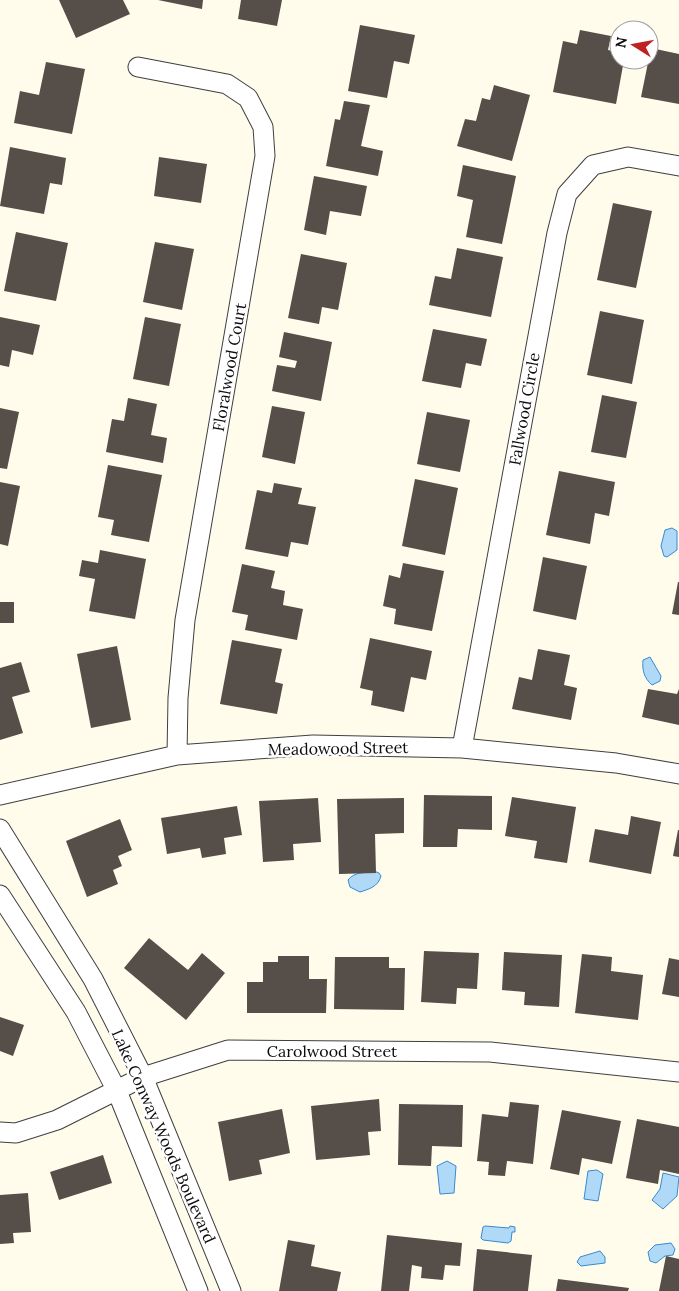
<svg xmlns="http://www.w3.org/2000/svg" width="679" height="1291" font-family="Lora,serif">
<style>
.water{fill:#b0d9f7;stroke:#358bd0}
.building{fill:#554e49}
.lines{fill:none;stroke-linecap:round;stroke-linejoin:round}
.street-casing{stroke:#3f3f3f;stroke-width:21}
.street{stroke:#fff;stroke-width:19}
.labels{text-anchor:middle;stroke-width:5;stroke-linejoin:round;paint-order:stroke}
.street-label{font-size:16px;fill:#0c0c0c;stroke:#fff}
</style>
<rect width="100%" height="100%" fill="#fffcec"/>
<!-- water -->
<path class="water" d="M672,528L677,531V550L667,557L664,556L661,546L665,530Z
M650,657L661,676L660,681L652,685C644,678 642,670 643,660Z
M374,871L379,873L381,876C378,887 369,889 360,892L350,887L348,880C354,872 364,873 374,871Z
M447,1161L456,1166L454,1193L440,1194L437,1166Z
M597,1170L603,1174L598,1201L584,1199L588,1171Z
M663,1173L679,1177L677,1196L663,1209L652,1200L660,1189Z
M485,1226L509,1228L510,1226L515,1227V1232H512L511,1241L508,1243L483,1240L481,1238L483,1227Z
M671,1243L675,1249L673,1255L665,1256L656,1263L650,1261L648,1252L655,1245Z
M600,1251L605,1257V1263L581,1266L577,1262L580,1257Z"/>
<!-- building -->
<path class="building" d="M59,0H123L130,14L76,38Z
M158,0H203L202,9Z
M241,0H282L277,26L238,19Z
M360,25L415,35L409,64L394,61L387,98L348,91Z
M580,30L611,36L608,50L619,52V60H624L616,104L553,92L563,41L577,44Z
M651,48L679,54V104L641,97Z
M46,62L85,69L72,134L14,123L20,91L39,95Z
M494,85L530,95L512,161L457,146L465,119L476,121L482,98L490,100Z
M344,101L370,105L361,146L383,151L378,176L326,166L335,119L340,120Z
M10,147L66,158L62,185L50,183L44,214L0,206Z
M159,157L207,164L201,203L154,196Z
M463,165L516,176L502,244L466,237L473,200L457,196Z
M314,176L367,186L361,216L330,211L326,235L304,230Z
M613,203L652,211L636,288L597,280Z
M16,232L68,243L56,301L4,291Z
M155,242L194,249L182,310L143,302Z
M457,248L503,257L491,317L429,305L435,276L451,279Z
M301,254L347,263L338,310L322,307L319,324L288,318Z
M600,311L644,320L632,384L587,375Z
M0,317L40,325L33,355L12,350L9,367L0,365Z
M145,317L181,324L169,386L133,379Z
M433,329L487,339L481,366L466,363L461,388L422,381Z
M284,332L332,342L321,401L272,391L277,365L295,368L297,361L279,357Z
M602,395L637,402L626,458L591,452Z
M128,398L157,404L151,435L167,438L163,463L106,452L112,419L124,421Z
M272,406L305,412L295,464L262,457Z
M0,408L19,412L7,469L0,468Z
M427,412L470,420L460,472L417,464Z
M108,465L162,475L149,542L111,535L114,520L98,517Z
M559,471L615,482L609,516L595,513L590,544L546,535Z
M415,479L458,488L445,555L402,546Z
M0,482L20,486L8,546L0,544Z
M274,483L302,488L298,504L316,507L308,545L291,542L288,557L245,549L257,490L272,493Z
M100,550L146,559L135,619L89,611L95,579L79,576L82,560L98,563Z
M543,557L587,566L576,620L533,611Z
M403,563L444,571L432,631L394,624L396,609L383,606L389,575L400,578Z
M242,564L275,571L271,588L285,591L283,605L303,609L297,640L245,630L248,615L232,612Z
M678,582H679V615L672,614Z
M0,602H14V623H0Z
M370,638L432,651L426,680L411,677L404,712L371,705L373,691L360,688Z
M232,640L282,649L275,682L283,684L277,714L220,704Z
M117,646L131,720L91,728L77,654Z
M538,649L570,655L564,685L577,688L571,720L512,709L519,677L532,680Z
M21,662L30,692L12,697L23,733L0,740V668Z
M648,689L677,694L679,689V725L642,717Z
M424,795L492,796V830L458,829L457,847H423Z
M512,797L576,807L567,863L534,858L537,841L505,836Z
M318,798L321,842L293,844L294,860L263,862L259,801Z
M404,798V833L375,834L376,873L339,874L337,799Z
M237,806L242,835L224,838L226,854L202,858L200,848L167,854L161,818Z
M631,816L661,822L651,874L589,862L595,829L628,835Z
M120,819L132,850L118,856L122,866L113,870L118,884L87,897L66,841Z
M678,830H679V857L673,856Z
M149,938L188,970L202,953L225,973L186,1020L124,968Z
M424,951L479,953L477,989L457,988L456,1004L421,1002Z
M504,952L562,955L559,1007L524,1005L525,992L502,990Z
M582,954L612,957L611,971L643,975L638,1020L575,1013Z
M278,956H309V979H327L326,1013H247V982H263V962H278Z
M335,957H389V968H405L404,1010L334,1009Z
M669,958L679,960V997L662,994Z
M0,1017L24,1025L13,1056L0,1051Z
M379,1099L381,1131L368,1132L370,1155L316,1160L311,1106Z
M510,1102L539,1105L533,1164L507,1161L505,1176L488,1175L489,1162L477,1161L482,1114L508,1117Z
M399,1104L463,1105L462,1147L432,1146L431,1166L398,1165Z
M282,1109L290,1153L259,1160L262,1174L229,1181L218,1122Z
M562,1110L621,1121L612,1164L582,1158L579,1175L550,1169Z
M637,1119L679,1127V1174L660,1170L658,1184L626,1178Z
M103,1155L112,1183L59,1200L50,1172Z
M28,1193L31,1232L13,1233L14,1243L0,1244V1195Z
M387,1235L462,1243L460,1266L445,1265L443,1280L421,1278L422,1267L412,1265L409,1291H381Z
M288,1240L315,1245L311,1266L341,1272L337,1291H279Z
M477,1249L532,1255L528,1291H473Z
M666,1256L679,1259V1291H659Z
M558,1279L629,1288L628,1291H556Z"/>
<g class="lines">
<defs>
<path id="street" d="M138,67L227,84L248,98L263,127L265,156L185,620L178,698L177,755
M462,748L557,233L567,194L593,165L628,157L679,166
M0,795L177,755L313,745L462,748L616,763L679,774
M0,829L93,979L143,1077L231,1291
M0,895L76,1012L117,1091L198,1291
M0,1132L16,1133L57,1120L143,1077L228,1050L490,1052L679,1072"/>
</defs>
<!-- street casing -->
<use href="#street" class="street-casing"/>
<!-- street -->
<use href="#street" class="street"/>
</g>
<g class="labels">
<!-- street labels -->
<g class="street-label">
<text transform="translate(229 367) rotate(-80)" y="6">Floralwood Court</text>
<text transform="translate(524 409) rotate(-80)" y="6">Fallwood Circle</text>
<text transform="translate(338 748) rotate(-1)" y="6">Meadowood Street</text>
<text x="332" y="1057">Carolwood Street</text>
<text transform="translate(164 1136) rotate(66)" y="6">Lake Conway Woods Boulevard</text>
</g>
</g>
<!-- north arrow -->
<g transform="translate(634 45) rotate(281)"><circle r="24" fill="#ffffff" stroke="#9e9e9e"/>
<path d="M0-4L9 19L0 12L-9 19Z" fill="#bf2222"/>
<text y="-8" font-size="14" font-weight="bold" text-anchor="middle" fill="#0c0c0c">N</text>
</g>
</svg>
